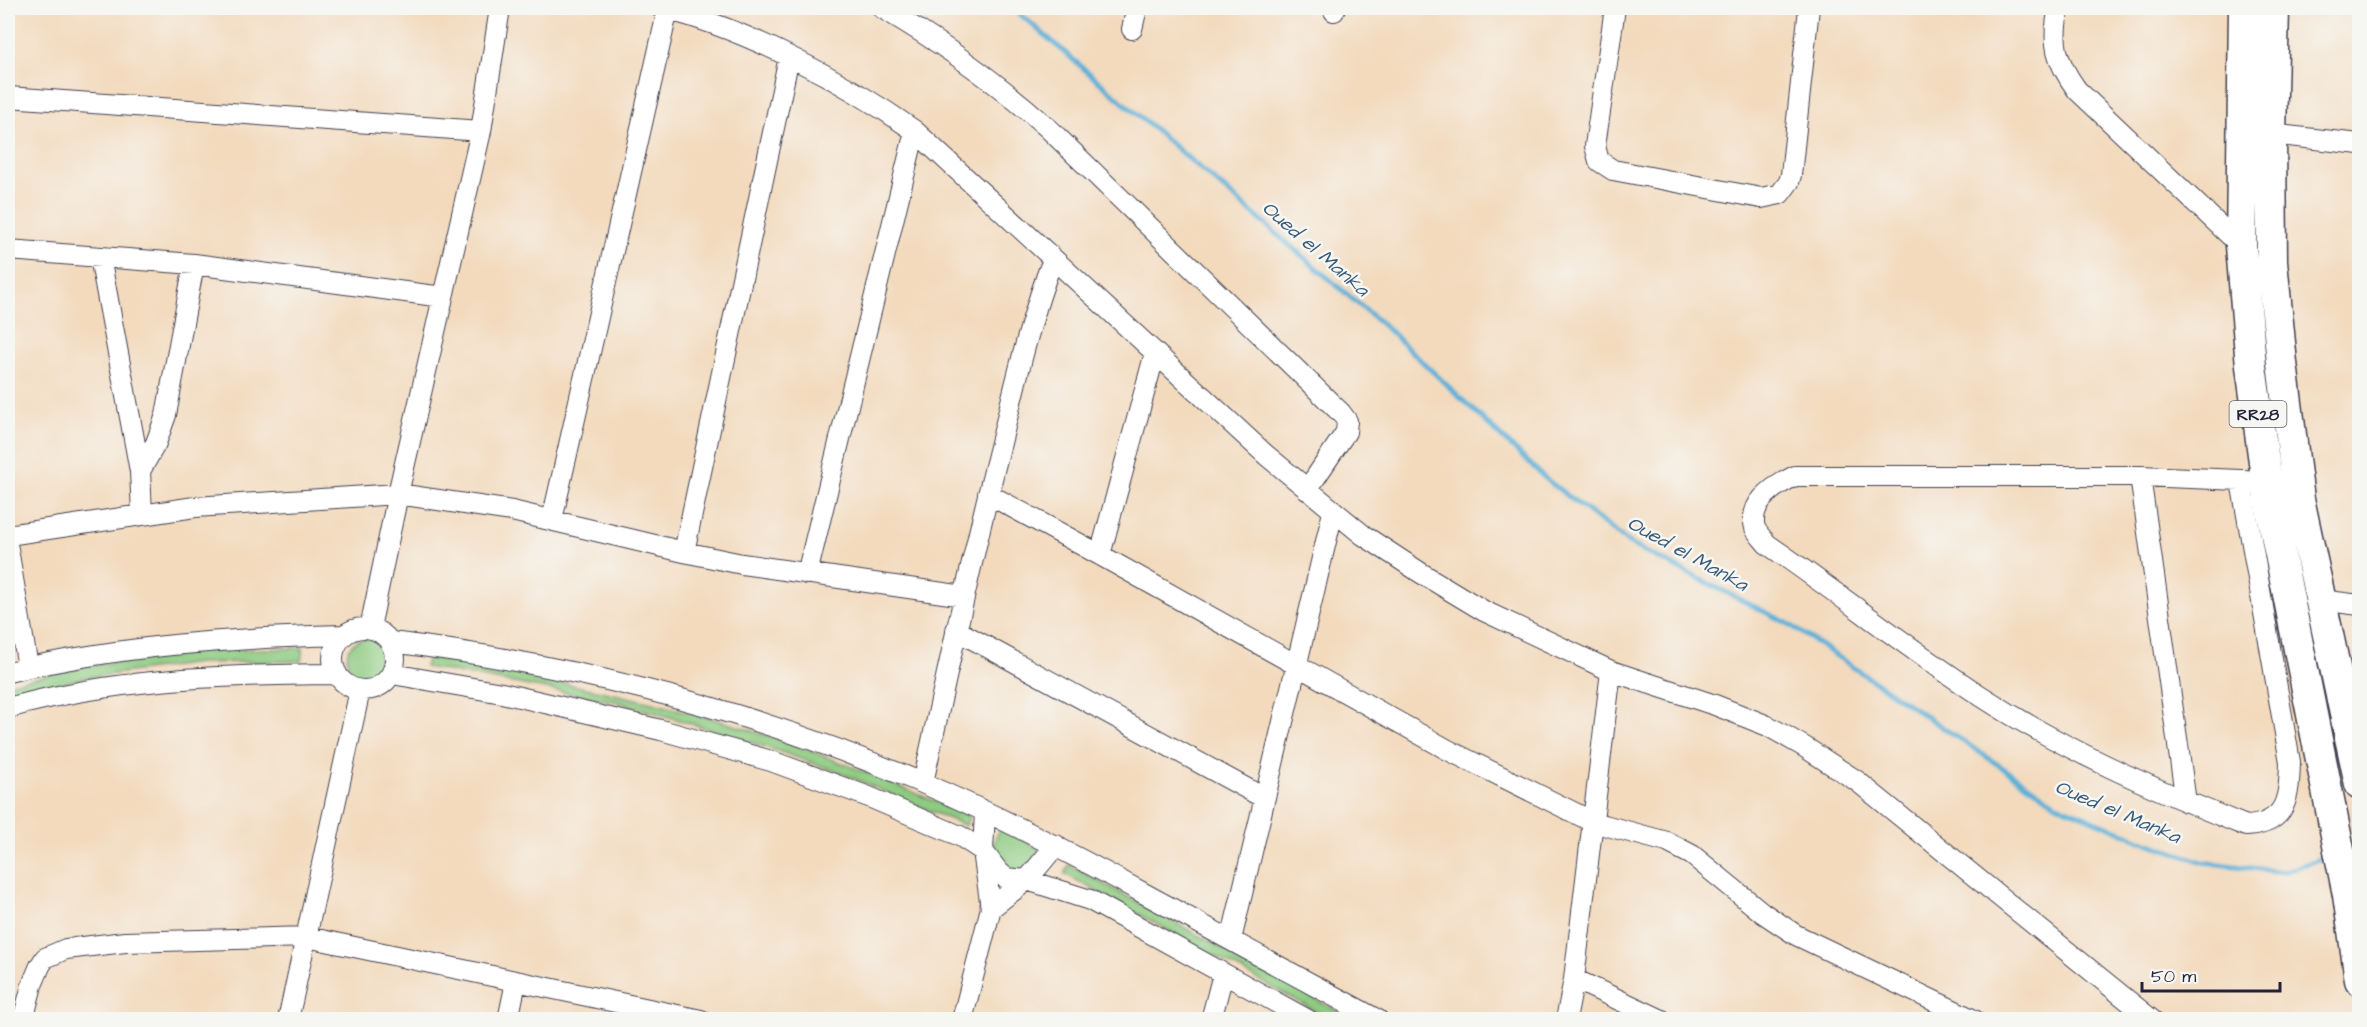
<svg xmlns="http://www.w3.org/2000/svg" width="2367" height="1027" font-family="'Architects Daughter',sans-serif">
<style>
.green{fill:#8ecb81;stroke:#58765e;stroke-width:1.5}
.lines{fill:none;stroke-linecap:round;stroke-linejoin:round}
.stream{stroke:#5bb0d8;stroke-width:5}
.minor-casing{stroke:#413e4e;stroke-width:22}
.primary-casing{stroke:#413e4e;stroke-width:33}
.minor{stroke:#fff;stroke-width:20}
.primary{stroke:#fff;stroke-width:30}
.labels{text-anchor:middle;stroke-width:5;stroke-linejoin:round;paint-order:stroke}
.shield{fill:#f6f6f2;stroke:#626272;stroke-width:1.5}
.shield-label{font-size:16px;font-weight:bold;fill:#22223b}
.water-label{font-size:20px;font-style:italic;fill:#395b7a;stroke:#f6f6f2}
</style>
<rect width="100%" height="100%" fill="#f6f6f2"/>
<filter id="ink" filterUnits="userSpaceOnUse"><feTurbulence type="fractalNoise" baseFrequency=".0167" numOctaves="2"/><feDisplacementMap in="SourceGraphic" scale="12" xChannelSelector="R" yChannelSelector="G"/><feConvolveMatrix kernelMatrix="1 2 1 2 8 2 1 2 1" color-interpolation-filters="sRGB"/></filter>
<filter id="wash" filterUnits="userSpaceOnUse"><feTurbulence type="fractalNoise" baseFrequency=".008" numOctaves="4" result="noise"/><feDisplacementMap in="SourceGraphic" scale="24" xChannelSelector="R" yChannelSelector="G"/><feGaussianBlur stdDeviation="1.35" result="paint"/><feColorMatrix in="noise" values="0 0 0 0 0 0 0 0 0 0 0 0 0 0 0 0 0 1.4 0 .05"/><feComposite in="paint" operator="in"/></filter>
<g filter="url(#wash)">
<rect width="100%" height="100%" fill="#f3dabd"/>
<!-- green -->
<path class="green" d="M347 658a19 19 0 1 1 38 0a19 19 0 1 1-38 0Z
M303,648L301,661L199,663L83,678L8,697V684L81,667L195,651Z
M428,657C533,677 638,696 740,727C818,751 894,784 969,816L966,826L836,771L736,737L619,702L425,667Z
M1000,829L1040,849C1029,864 1027,873 1006,869L994,852V842Z
M1069,865L1352,1019H1330L1065,874Z"/>
<g class="lines">
<!-- stream -->
<path class="stream" d="M1013,8L1391,332L1547,480L1632,545L1789,624L2058,805L2145,842L2203,862L2284,872L2330,855
M2347,848L2360,844"/>
</g>
</g>
<g filter="url(#ink)">
<g class="lines">
<defs>
<path id="minor" d="M661,8C745,28 844,81 915,131L1266,455L1363,535L1421,573L1484,611L1611,671L1715,705L1768,726L1803,746L1857,781L2152,1020
M882,8C942,43 997,82 1049,129L1341,413L1347,421L1346,432L1307,490
M1615,8L1595,146L1599,161L1613,170L1761,198L1780,194L1789,182L1791,175L1809,8
M2059,8C2051,43 2056,61 2077,90L2241,246
M1334,11L1335,8
M1132,29L1137,8
M8,97L481,131
M2261,133L2360,144
M8,250L194,264L443,297
M100,257L140,471L142,514
M140,471L156,443L166,415L194,264
M2140,476L2186,802
M2241,481L2290,762C2289,796 2288,824 2246,826C2154,789 2064,750 1981,696C1908,649 1839,593 1767,544C1763,539 1757,533 1755,528C1748,502 1776,485 1795,476H2140L2266,481
M988,494L1100,555L1448,750L1593,822L1667,842L1692,855L1763,913L1796,935L1974,1020
M552,520L668,9
M8,535L195,507L398,494L512,511L684,552L742,564L964,596
M8,549L28,667
M684,552L789,57
M1100,555L1155,353
M807,574L915,131
M2320,600L2360,605
M333 659a31 31 0 1 1 62 0a31 31 0 1 1-62 0Z
M370,628L398,494L481,131L500,8
M956,630L1264,798
M391,642C573,664 754,711 922,783C1000,816 1074,855 1147,895C1224,936 1301,978 1378,1020
M8,672C117,646 231,638 343,635
M392,674L502,693L661,730L771,761L869,797L960,836L983,851L998,871L1006,878L1027,880L1090,900L1308,1020
M8,708C115,678 225,675 336,674
M923,783C947,672 971,561 999,451C1015,387 1029,321 1053,259
M991,908L1027,880L1056,845
M1231,940L1333,512
M1574,979L1662,1020
M23,1020L32,985L40,966L45,958L66,949L125,942L307,937L701,1020
M288,1020L360,690
M508,1020L516,982
M962,1020L991,908L983,851L985,812
M1211,1020L1223,974
M1566,1020L1574,979L1611,671"/>
<path id="primary" d="M2244,8L2241,246L2251,366L2269,499L2348,895L2360,980
M2274,8L2271,134L2272,262L2282,363L2299,499L2360,784"/>
</defs>
<!-- minor casing -->
<use href="#minor" class="minor-casing"/>
<!-- primary casing -->
<use href="#primary" class="primary-casing"/>
<!-- minor -->
<use href="#minor" class="minor"/>
<!-- primary -->
<use href="#primary" class="primary"/>
</g>
</g>
<g class="labels">
<!-- shield labels -->
<rect class="shield" x="2229.5" y="401" width="57" height="26" rx="4.5"/>
<g class="shield-label">
<text x="2258" y="420">RR28</text>
</g>
<!-- water labels -->
<g class="water-label">
<text transform="translate(1316 248) rotate(41)" y="7">Oued el Manka</text>
<text transform="translate(1688 553) rotate(29)" y="7">Oued el Manka</text>
<text transform="translate(2118 811) rotate(23)" y="7">Oued el Manka</text>
</g>
</g>
<!-- margin -->
<rect width="2367" height="1027" fill="none" stroke="#f6f6f2" stroke-width="30"/>
<!-- scale -->
<path d="M2142 982v9h138v-9" fill="none" stroke="#22223b" stroke-width="3"/>
<text x="2151" y="982" font-size="18" fill="#22223b" stroke="#f6f6f2" stroke-width="4.5" paint-order="stroke">50 m</text>
</svg>
